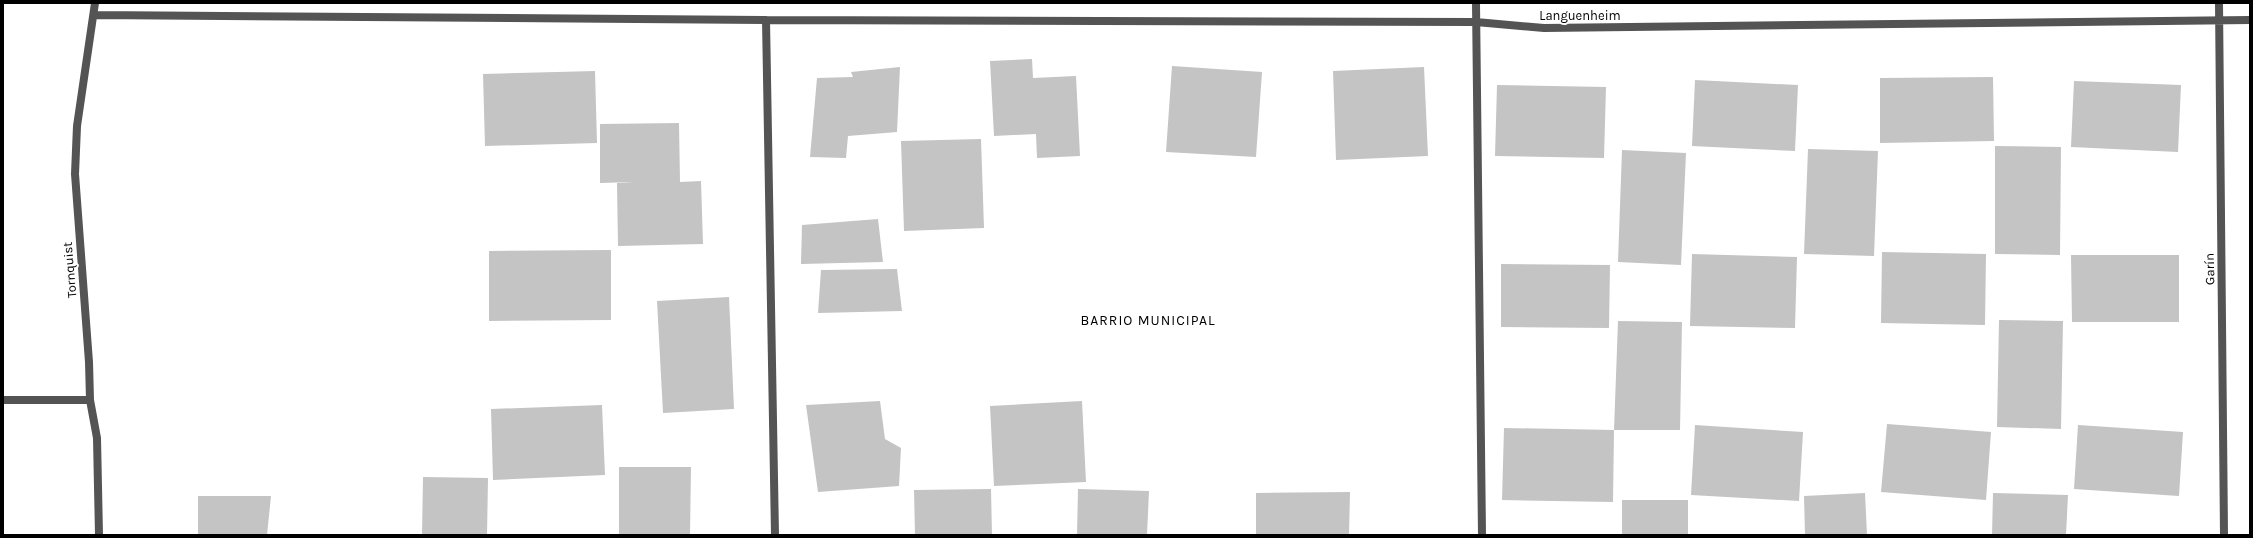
<svg xmlns="http://www.w3.org/2000/svg" width="2253" height="538" font-family="Karla,sans-serif">
<style>
.building{fill:#c4c4c4}
.lines{fill:none;stroke-linecap:round;stroke-linejoin:round}
.street{stroke:#545454;stroke-width:8}
.labels{text-anchor:middle;stroke-width:4;stroke-linejoin:round;paint-order:stroke}
.street-label{font-size:13px;fill:#000;stroke:#fff}
.neighbourhood-label{font-size:14px;letter-spacing:1px;fill:#000;stroke:#fff}
</style>
<rect width="100%" height="100%" fill="#fff"/>
<!-- building -->
<path class="building" d="M1032,59L1033,78L1076,76L1080,156L1037,158L1036,134L994,136L990,61Z
M1172,66L1262,72L1256,157L1166,152Z
M900,67L897,132L848,136L846,158L810,157L817,78L853,77L851,72Z
M1424,67L1428,156L1336,160L1333,71Z
M595,71L597,143L485,146L483,74Z
M1993,77L1994,141L1880,143V78Z
M1695,80L1798,85L1795,151L1692,146Z
M2074,81L2181,85L2178,152L2071,147Z
M1497,85L1606,87L1604,158L1495,156Z
M679,123L680,182L701,181L703,244L618,246L617,183L634,182L600,183V124Z
M981,139L984,228L904,231L901,141Z
M1995,146L2061,147L2060,255L1995,254Z
M1808,149L1878,151L1874,256L1804,254Z
M1622,150L1686,153L1681,265L1618,262Z
M878,219L883,262L801,264L802,225Z
M611,250V320L489,321V251Z
M1882,252L1986,254L1985,325L1881,323Z
M1692,254L1797,257L1795,328L1690,326Z
M2071,255H2179V322H2072Z
M1501,264L1610,265L1609,328L1501,327Z
M897,269L902,311L818,313L821,270Z
M729,297L734,409L663,413L657,301Z
M1999,320L2063,321L2061,429L1997,427Z
M1618,321L1682,322L1680,430H1614Z
M880,401L885,439L901,448L899,486L818,492L806,405Z
M1082,401L1086,482L994,486L990,406Z
M602,405L605,475L493,480L491,409Z
M1887,424L1991,432L1986,500L1881,492Z
M1695,425L1803,432L1799,501L1691,495Z
M2078,425L2183,432L2179,496L2074,489Z
M1504,428L1614,430L1613,502L1502,500Z
M619,467H691L690,535H619Z
M423,477L488,478L487,535H422Z
M991,489L992,535H915L914,490Z
M1078,489L1149,491L1147,535H1077Z
M1350,492L1349,535H1256V493Z
M1865,493L1867,535H1805L1804,496Z
M1993,493L2068,495L2066,535H1992Z
M198,496H271L267,535H198Z
M1622,500H1688V535H1622Z"/>
<g class="lines">
<!-- street -->
<path class="street" d="M95,3L77,126L75,174L89,362L90,400L97,438L99,535
M1476,3L1482,535
M2219,3L2224,535
M95,15L766,20L1476,22L1544,28L2250,20
M766,20L775,535
M3,400H90"/>
</g>
<g class="labels">
<!-- street labels -->
<g class="street-label">
<text x="1580" y="20">Languenheim</text>
<text transform="translate(2209 269) rotate(-91)" y="5">Garín</text>
<text transform="translate(69 270) rotate(-95)" y="5">Tornquist</text>
</g>
<!-- neighbourhood labels -->
<g class="neighbourhood-label">
<text x="1148" y="325">BARRIO MUNICIPAL</text>
</g>
</g>
<!-- border -->
<rect width="2253" height="538" fill="none" stroke="#000000" stroke-width="8"/>
</svg>
